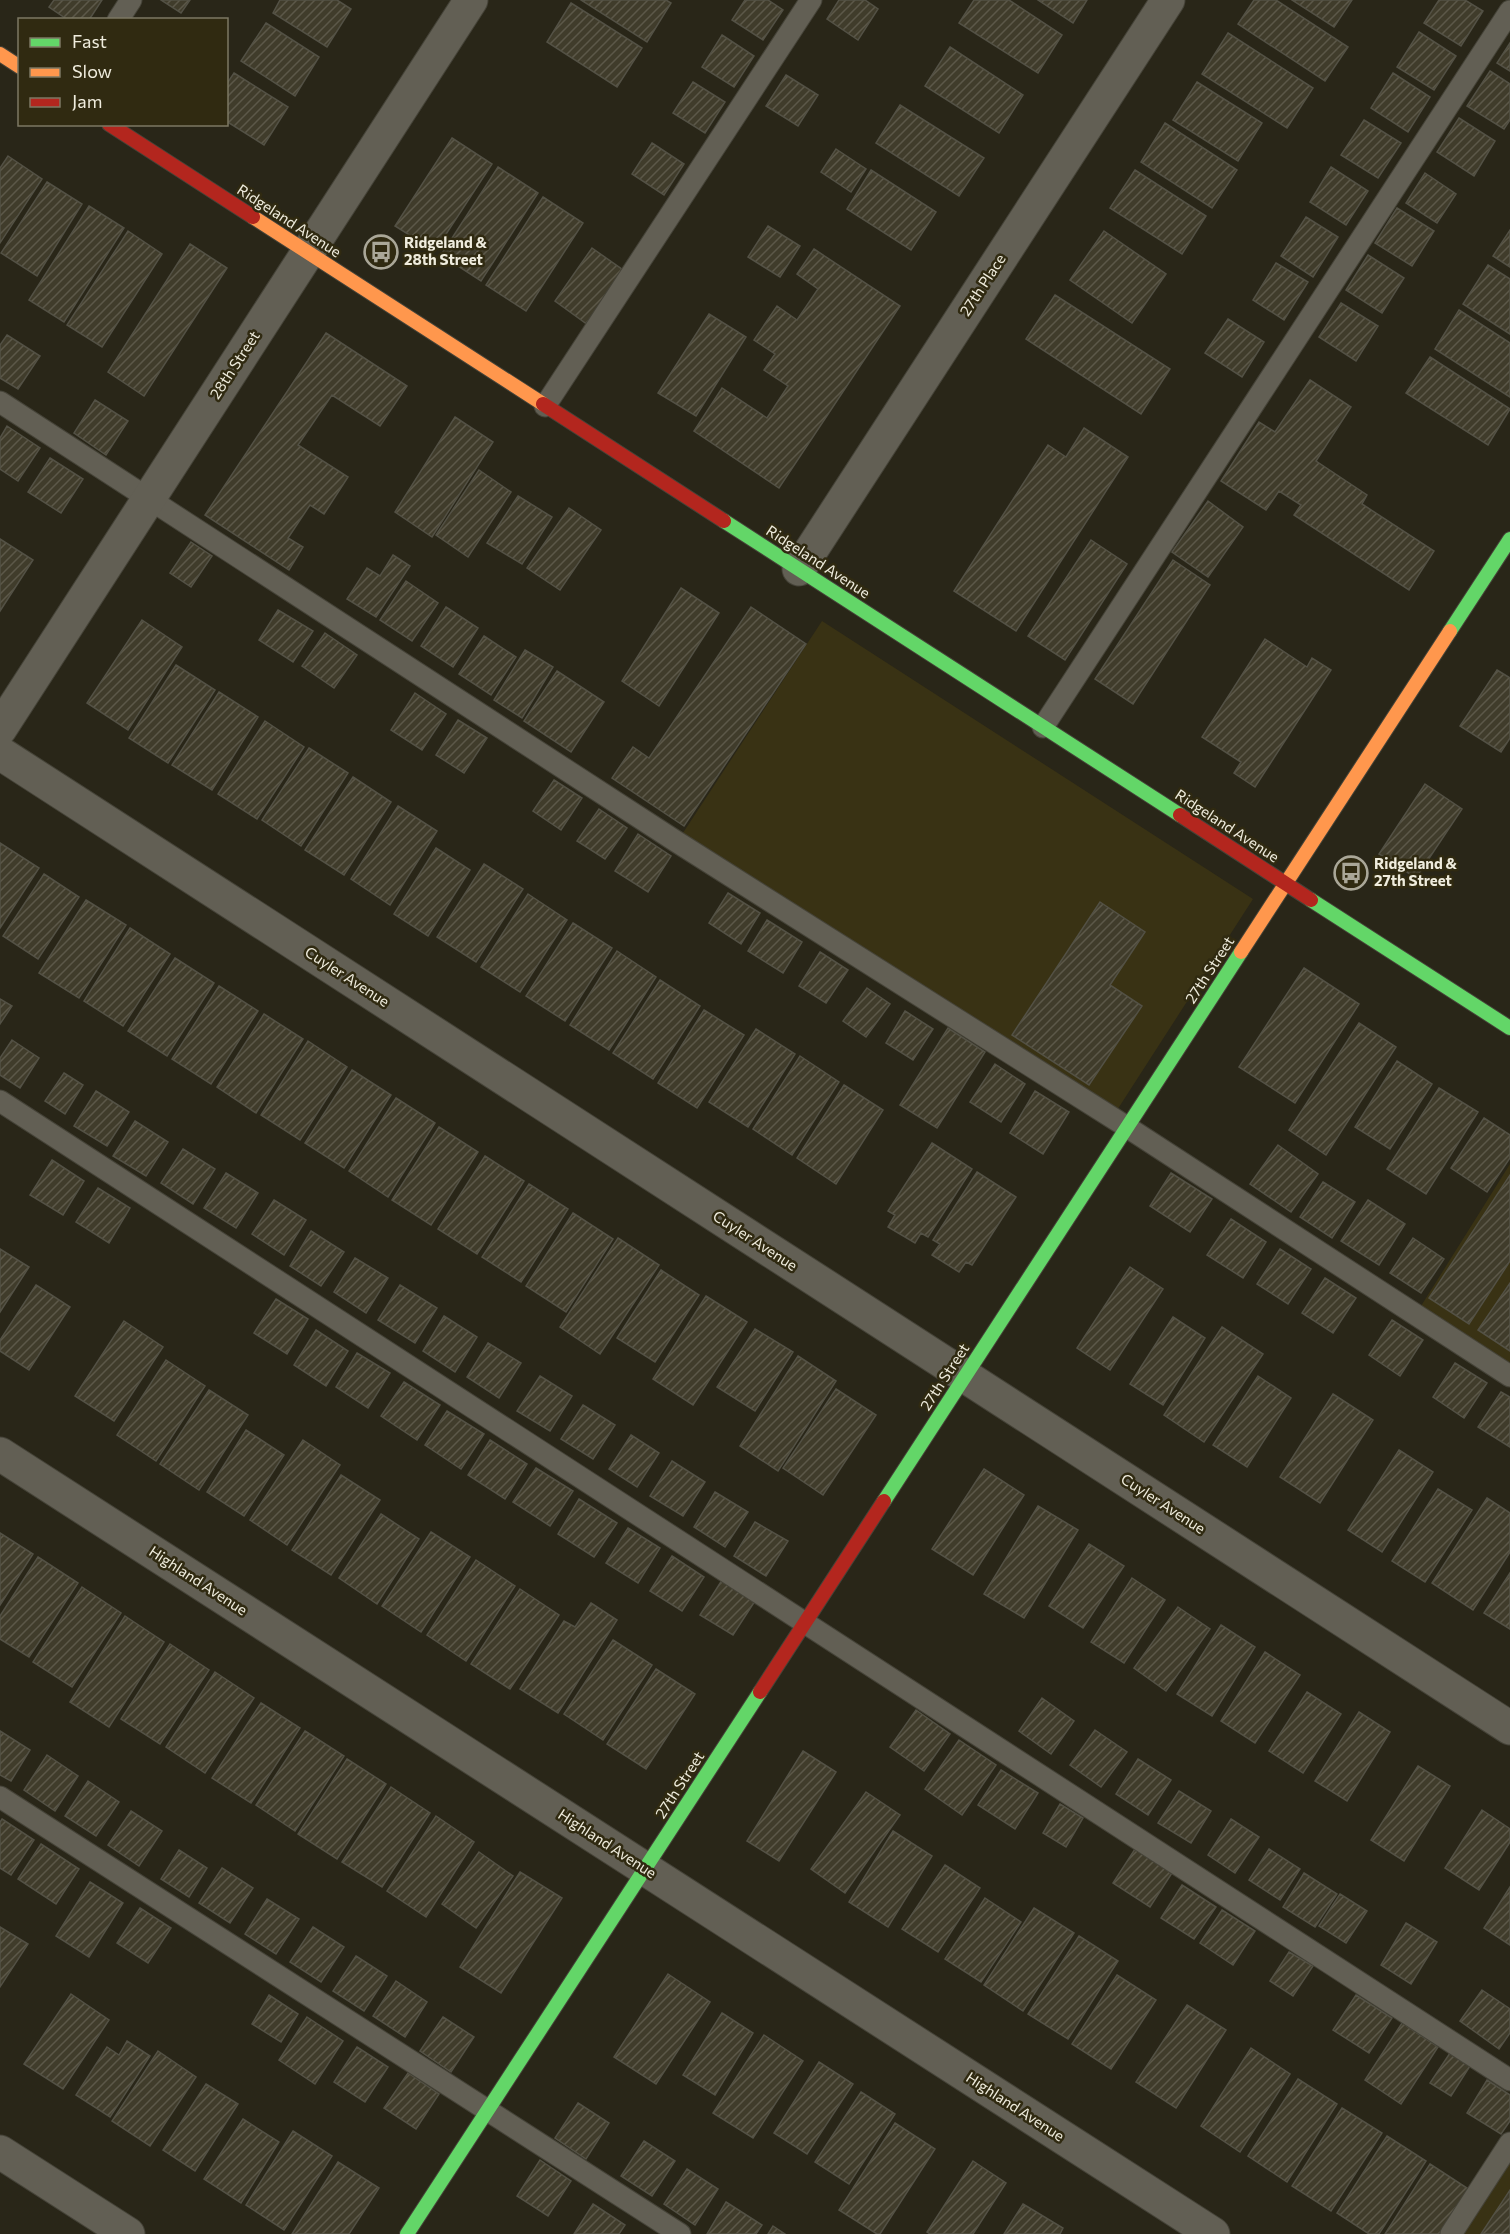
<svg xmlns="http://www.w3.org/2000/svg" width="1510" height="2234" font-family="Commissioner,sans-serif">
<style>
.built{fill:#393214}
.building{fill:url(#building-hatch);stroke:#535145;stroke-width:1.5}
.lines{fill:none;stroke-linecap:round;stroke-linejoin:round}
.lane-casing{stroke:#454338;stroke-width:23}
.street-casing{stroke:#454338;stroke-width:35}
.fast-casing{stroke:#454338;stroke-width:16}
.slow-casing{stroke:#454338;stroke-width:16}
.jam-casing{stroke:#454338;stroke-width:16}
.lane{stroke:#625f54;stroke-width:21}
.street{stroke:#625f54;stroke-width:33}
.fast{stroke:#63d668;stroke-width:14}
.slow{stroke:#ff974d;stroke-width:14}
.jam{stroke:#b3261e;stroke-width:14}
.labels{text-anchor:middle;stroke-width:5;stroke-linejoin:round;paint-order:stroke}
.street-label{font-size:15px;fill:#efecdd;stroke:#302a11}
.poi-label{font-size:15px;font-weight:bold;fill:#efecdd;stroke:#302a11;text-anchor:start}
</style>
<defs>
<pattern id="building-hatch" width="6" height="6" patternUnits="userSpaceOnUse" patternTransform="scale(1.5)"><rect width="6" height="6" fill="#403c2b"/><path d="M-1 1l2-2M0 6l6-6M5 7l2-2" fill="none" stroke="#5c5849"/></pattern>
</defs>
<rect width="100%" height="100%" fill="#292618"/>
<!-- built -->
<path class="built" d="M822,621L1253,899L1112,1118L677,842Z
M1510,1164V1376L1416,1314Z
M1510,2143V2234H1451Z"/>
<!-- building -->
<path class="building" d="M54,0H102L89,20H68L49,7Z
M161,0H190L181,13Z
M280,0H337L351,9L327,47L273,13Z
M581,0H666L671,3L647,42Z
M745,0H768L783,10L763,40L732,20Z
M839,0H865L878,9L858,40L827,19Z
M974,0H1009L1062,35L1038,73L959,23Z
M1038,0H1087L1073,23Z
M1254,0H1276L1348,47L1325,81L1238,24Z
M1292,0H1352L1334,27Z
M1439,0H1465L1483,11L1461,46L1424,23Z
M571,3L642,48L617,87L547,42Z
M266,23L319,57L295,96L241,61Z
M1419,32L1456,56L1434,90L1397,67Z
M1228,33L1313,88L1287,128L1202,74Z
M722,35L754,56L734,87L702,67Z
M1510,43V71L1497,63Z
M950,47L1023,95L999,133L925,86Z
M1490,71L1510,84V120L1504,129L1467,106Z
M234,73L288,107L264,145L226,121V85Z
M1393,73L1430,97L1408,132L1371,108Z
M786,75L818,95L798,126L766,106Z
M693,82L725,102L705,133L673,113Z
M1197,82L1262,123L1238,161L1173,120Z
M900,105L984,158L959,196L876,143Z
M1459,118L1495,141L1474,176L1437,152Z
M1364,120L1401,143L1378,178L1341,155Z
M1165,123L1237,170L1212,208L1141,162Z
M452,138L492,164L435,251L395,226Z
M652,143L684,164L664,195L632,174Z
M836,149L866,169L851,192L821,172Z
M8,156L42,179L0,243V168Z
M498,167L538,193L481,281L441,255Z
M1331,167L1368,191L1346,225L1310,202Z
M871,170L936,212L911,250L847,209Z
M1135,170L1206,216L1182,254L1110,208Z
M1425,173L1456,194L1437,223L1406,203Z
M47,182L82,204L37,276L1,253Z
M543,197L583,223L526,311L486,285Z
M89,206L124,228L64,322L29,300Z
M1397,208L1434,231L1412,266L1375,243Z
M1306,217L1338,237L1313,277L1281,256Z
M768,226L800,246L780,277L748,257Z
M1510,230V267L1493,256Z
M128,231L162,254L102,347L67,325Z
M1104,231L1166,274L1132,323L1070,280Z
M190,244L227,268L144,396L108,372Z
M592,248L626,272L588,325L555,301Z
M814,249L900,306L779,488L694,431L722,388L767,418L788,386L764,370L775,354L754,340L777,306L797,320L818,289L797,274Z
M1368,255L1404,278L1382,313L1346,290Z
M1276,263L1308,282L1284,320L1253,300Z
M1488,265L1510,279V334L1463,304Z
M1055,295L1170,369L1141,414L1026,339Z
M1341,303L1378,326L1356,361L1319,337Z
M1459,310L1510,343V397L1435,349Z
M709,314L746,337L696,416L658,393Z
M1228,319L1264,342L1242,377L1205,353Z
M326,333L407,386L380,426L332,395L298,445L348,477L324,514L310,505L288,538L303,547L289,570L205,515Z
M7,335L40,356L18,389L0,378V345Z
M1430,357L1510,409L1488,445L1406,393Z
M1310,380L1351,407L1316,461L1367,495L1362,504L1434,551L1409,590L1294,515L1301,505L1279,491L1266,510L1221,481L1259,422L1275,432Z
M95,400L128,421L106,455L74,433Z
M455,417L493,442L432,537L395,512Z
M7,426L40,448L18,481L0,469V438Z
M1084,428L1128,457L1016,631L954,591L1048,445L1066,457Z
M50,458L83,479L61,513L28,492Z
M479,470L511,492L468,557L436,535Z
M518,496L552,517L522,564L487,543Z
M1208,501L1243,527L1208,577L1172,552Z
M569,508L601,530L560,590L527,568Z
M0,539L33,560L0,611Z
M1091,540L1127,564L1065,660L1028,636Z
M191,542L212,556L191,587L170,573Z
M393,555L410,566L376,617L347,599L367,568L380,576Z
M1173,560L1210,585L1133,704L1095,679Z
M406,581L438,603L412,641L380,620Z
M681,588L719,613L659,706L622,681Z
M446,607L478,628L453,667L421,646Z
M751,607L806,644L684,826L612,778L633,747L649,758Z
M278,610L313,631L293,662L259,640Z
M142,620L182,647L128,730L87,703Z
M325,633L357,655L334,688L302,666Z
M484,636L516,657L491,695L459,674Z
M1265,639L1307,667L1312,658L1331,670L1255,787L1234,773L1241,762L1202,737Z
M525,650L553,667L522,718L494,700Z
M176,665L215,690L168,763L129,738Z
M1497,670L1510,678V738L1501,752L1460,726Z
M557,671L604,702L571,752L524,721Z
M219,692L258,717L212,790L172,765Z
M415,693L446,714L422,750L391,730Z
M458,720L487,738L464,773L436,755Z
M265,721L304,747L257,819L218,794Z
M309,748L348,773L301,846L262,820Z
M353,777L391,802L344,875L305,850Z
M554,780L582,798L561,830L533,811Z
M1425,784L1462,809L1416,878L1379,854Z
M398,806L437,831L390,905L351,879Z
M599,809L627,828L605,859L577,841Z
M638,834L671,856L648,892L615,871Z
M0,843L39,868L0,928Z
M436,848L470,870L428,936L394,914Z
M484,864L523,889L476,962L437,937Z
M44,874L79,897L38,959L3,936Z
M728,893L760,913L741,944L709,923Z
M528,894L567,920L520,992L481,967Z
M86,900L126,925L79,998L39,973Z
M1100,902L1145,932L1110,985L1142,1006L1089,1085L1012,1035Z
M767,920L802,942L783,973L748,951Z
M573,923L612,948L565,1021L526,996Z
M130,928L170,954L123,1026L84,1001Z
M617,951L656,977L609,1050L570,1025Z
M820,952L848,970L826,1003L799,986Z
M175,958L214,983L167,1056L128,1031Z
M1304,968L1359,1004L1295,1103L1239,1067Z
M660,980L700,1006L653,1079L613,1053Z
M219,986L258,1011L211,1084L172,1059Z
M867,988L890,1004L866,1037L843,1021Z
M0,999L12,1006L0,1024Z
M704,1010L744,1035L697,1108L658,1083Z
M905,1011L933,1029L913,1060L886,1043Z
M264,1014L303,1039L256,1113L217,1087Z
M1359,1023L1396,1047L1326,1155L1289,1130Z
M948,1028L985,1052L937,1128L900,1105Z
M756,1029L795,1054L748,1127L709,1102Z
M12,1040L39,1058L20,1088L0,1075V1058Z
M308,1041L347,1067L300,1140L261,1115Z
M800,1056L839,1082L792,1155L753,1129Z
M1397,1061L1432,1084L1390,1149L1355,1127Z
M995,1064L1025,1084L1001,1122L970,1102Z
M352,1070L391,1095L344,1168L305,1143Z
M64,1073L83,1085L65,1114L45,1101Z
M844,1085L883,1110L836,1184L797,1158Z
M1439,1088L1478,1112L1426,1194L1387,1169Z
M96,1091L129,1112L107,1146L74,1126Z
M1035,1091L1069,1112L1043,1154L1010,1133Z
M396,1098L435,1123L388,1197L349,1171Z
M1484,1118L1510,1135V1158L1487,1192L1451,1168Z
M135,1121L168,1142L146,1176L113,1156Z
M439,1127L478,1152L431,1225L392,1200Z
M932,1143L972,1169L928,1237L921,1233L915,1243L888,1227L895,1215L888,1211Z
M1278,1145L1318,1174L1291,1212L1250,1184Z
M183,1149L215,1169L193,1204L161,1183Z
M485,1156L524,1181L477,1254L438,1229Z
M52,1160L84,1181L63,1215L30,1195Z
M977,1172L1016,1197L972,1265L966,1262L959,1272L932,1255L940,1244L933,1240Z
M226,1173L258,1193L236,1228L204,1208Z
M1171,1173L1212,1199L1190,1232L1150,1206Z
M1510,1175V1261L1469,1324L1429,1298Z
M1323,1182L1355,1202L1332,1238L1300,1217Z
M529,1184L568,1209L521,1282L482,1257Z
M98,1188L130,1208L109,1243L76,1222Z
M274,1200L306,1220L284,1255L252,1234Z
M1368,1200L1405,1224L1379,1265L1341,1241Z
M573,1213L613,1239L566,1312L526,1286Z
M1231,1219L1266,1242L1243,1278L1207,1255Z
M311,1231L344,1252L321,1286L290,1266Z
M618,1238L659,1265L600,1354L560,1327Z
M1413,1238L1444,1259L1421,1293L1390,1273Z
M0,1249L29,1267L0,1312Z
M1280,1249L1311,1269L1288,1304L1257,1284Z
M355,1258L388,1278L366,1313L334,1292Z
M1130,1267L1163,1289L1110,1370L1077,1348Z
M661,1270L699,1295L655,1362L617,1338Z
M1325,1278L1356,1298L1333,1333L1302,1313Z
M1510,1283V1351L1478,1330Z
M36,1285L70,1307L29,1370L0,1351V1340Z
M400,1285L437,1308L415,1343L378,1320Z
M706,1296L747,1322L693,1405L653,1379Z
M276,1299L308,1319L287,1354L254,1333Z
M444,1316L477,1337L455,1372L423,1351Z
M1173,1317L1205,1338L1163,1405L1130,1384Z
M1392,1320L1423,1340L1400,1376L1369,1355Z
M124,1321L163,1347L114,1421L75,1396Z
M1222,1327L1263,1354L1204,1442L1164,1415Z
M755,1329L793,1352L755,1411L717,1387Z
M316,1330L348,1351L326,1386L294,1365Z
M488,1343L521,1363L499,1398L467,1377Z
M357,1353L390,1373L368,1408L336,1387Z
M798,1356L836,1381L778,1471L740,1446Z
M166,1360L205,1386L156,1461L117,1435Z
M1455,1363L1487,1383L1464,1418L1433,1397Z
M540,1376L572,1396L550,1431L517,1411Z
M1258,1376L1291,1398L1247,1467L1213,1445Z
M404,1382L440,1405L417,1440L381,1416Z
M836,1389L876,1415L823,1495L783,1468Z
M209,1390L248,1415L199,1490L160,1464Z
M1501,1392L1510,1397V1447L1478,1427Z
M1333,1394L1373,1420L1320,1503L1280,1477Z
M583,1405L615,1425L593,1459L561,1439Z
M447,1411L484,1434L461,1469L425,1445Z
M246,1430L284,1455L244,1516L207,1492Z
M631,1435L659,1453L637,1487L609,1469Z
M303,1440L340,1465L287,1545L250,1520Z
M490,1440L527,1464L505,1499L468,1475Z
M1399,1450L1433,1472L1382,1552L1348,1530Z
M672,1461L705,1482L683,1516L650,1496Z
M536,1468L573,1491L550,1526L513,1502Z
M984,1469L1024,1495L973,1575L932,1549Z
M341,1475L380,1500L331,1575L292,1550Z
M1438,1489L1472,1510L1425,1582L1392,1561Z
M715,1492L748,1512L725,1547L694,1527Z
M1487,1498L1510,1513V1552L1473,1610L1432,1583Z
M579,1499L617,1523L594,1557L558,1534Z
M1038,1506L1078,1530L1024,1618L984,1594Z
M381,1514L419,1539L377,1604L339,1578Z
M755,1522L788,1541L766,1576L734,1556Z
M628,1528L660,1548L638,1583L606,1563Z
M431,1532L470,1557L421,1632L382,1606Z
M0,1533L33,1554L0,1605Z
M1089,1544L1124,1566L1083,1628L1049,1606Z
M672,1556L704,1577L682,1611L650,1591Z
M38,1557L78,1583L29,1657L0,1639V1616Z
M476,1560L515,1586L466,1661L427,1635Z
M1510,1573V1629L1484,1613Z
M1132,1578L1165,1600L1124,1663L1091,1642Z
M722,1580L755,1601L733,1635L700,1615Z
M82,1587L121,1613L72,1687L33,1662Z
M520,1589L559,1615L510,1689L471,1664Z
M591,1603L617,1620L558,1713L520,1689L564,1621L575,1627Z
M1178,1607L1210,1629L1166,1691L1134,1668Z
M125,1616L164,1642L109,1727L70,1702Z
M1221,1625L1255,1647L1212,1716L1177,1694Z
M613,1640L652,1665L603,1740L564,1714Z
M170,1644L209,1670L160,1744L121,1719Z
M1265,1652L1300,1675L1255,1743L1221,1721Z
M656,1669L695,1694L646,1769L607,1744Z
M215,1672L254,1698L205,1773L166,1747Z
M1307,1692L1341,1714L1303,1773L1269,1751Z
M1042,1698L1074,1721L1051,1754L1019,1731Z
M261,1703L300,1728L251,1803L212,1778Z
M916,1710L950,1734L924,1771L890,1747Z
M1359,1712L1390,1732L1347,1801L1315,1781Z
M1095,1730L1127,1752L1101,1787L1070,1765Z
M0,1731L30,1750L11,1781L0,1775Z
M305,1731L344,1756L295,1831L256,1805Z
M959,1740L996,1765L962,1815L925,1789Z
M803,1751L836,1772L779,1861L747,1841Z
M47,1755L78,1776L55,1811L24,1790Z
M347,1759L386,1784L337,1859L298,1834Z
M1138,1759L1171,1780L1148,1815L1116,1794Z
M1418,1766L1450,1786L1404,1861L1371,1840Z
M1001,1770L1038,1793L1015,1829L978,1805Z
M88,1781L119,1802L96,1836L65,1816Z
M391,1787L430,1813L382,1887L342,1862Z
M1179,1791L1211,1811L1191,1843L1158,1823Z
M866,1792L900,1815L845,1893L811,1869Z
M1060,1804L1083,1818L1066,1847L1043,1833Z
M1482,1810L1510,1829V1842L1479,1890L1445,1868Z
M131,1811L162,1831L139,1866L108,1845Z
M436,1816L474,1842L426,1917L387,1891Z
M2,1819L34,1840L11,1875L0,1868V1822Z
M1231,1819L1259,1837L1235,1873L1208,1855Z
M893,1831L932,1856L888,1927L849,1902Z
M41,1844L79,1869L56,1904L18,1879Z
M1135,1849L1172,1873L1150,1907L1113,1883Z
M1269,1849L1300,1869L1280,1900L1249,1880Z
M179,1850L207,1868L189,1897L161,1879Z
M479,1852L513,1876L476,1928L442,1904Z
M945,1865L980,1888L938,1952L902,1929Z
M222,1868L253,1888L230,1923L199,1903Z
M520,1872L562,1898L501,1993L460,1967Z
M1304,1873L1337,1894L1315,1927L1283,1907Z
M90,1882L123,1903L89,1957L56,1936Z
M1182,1885L1216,1907L1194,1939L1161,1918Z
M1510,1887V1945L1484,1928Z
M1340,1894L1367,1911L1346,1943L1319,1926Z
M985,1898L1021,1922L981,1982L945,1959Z
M267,1899L299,1919L276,1954L245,1934Z
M140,1908L171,1928L148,1963L117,1943Z
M1034,1908L1074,1933L1023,2011L984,1985Z
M1222,1910L1255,1931L1233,1965L1200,1943Z
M1406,1923L1437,1942L1411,1984L1381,1965Z
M0,1927L28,1944L0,1987Z
M313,1927L344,1947L321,1982L290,1962Z
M1079,1936L1118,1961L1068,2039L1028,2014Z
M1289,1952L1313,1966L1293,1996L1270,1981Z
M356,1956L387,1976L364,2011L333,1991Z
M668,1974L710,2002L656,2084L614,2057Z
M1117,1975L1156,2000L1111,2069L1072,2044Z
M396,1981L427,2002L405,2037L373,2016Z
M1482,1990L1510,2009V2033L1499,2049L1460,2021Z
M71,1994L109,2020L63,2089L24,2064Z
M269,1995L298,2014L281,2042L252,2024Z
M1356,1995L1392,2018L1369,2053L1333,2030Z
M1187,2005L1226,2030L1176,2108L1136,2082Z
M722,2013L753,2033L715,2095L683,2075Z
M307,2017L343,2041L315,2084L279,2060Z
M443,2017L474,2037L451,2072L420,2051Z
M1402,2023L1438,2047L1401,2104L1365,2080Z
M764,2035L803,2061L753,2138L713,2113Z
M127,2041L150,2056L110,2117L76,2095L107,2047L119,2055Z
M357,2047L388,2067L365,2102L334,2082Z
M1251,2048L1290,2074L1240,2152L1201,2126Z
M158,2051L196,2077L150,2146L112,2121Z
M1450,2053L1470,2066L1451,2096L1430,2083Z
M819,2062L853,2084L807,2154L774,2133Z
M408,2073L439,2094L416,2129L384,2108Z
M1298,2079L1337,2104L1287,2182L1248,2156Z
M1487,2080L1510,2095V2121L1501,2134L1467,2113Z
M206,2084L238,2104L195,2171L163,2150Z
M861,2092L895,2114L849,2184L815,2162Z
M578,2103L609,2123L586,2159L555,2138Z
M1342,2108L1382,2133L1331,2211L1292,2186Z
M243,2119L279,2142L241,2203L204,2179Z
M895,2123L935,2149L880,2234H877L839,2210Z
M293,2131L332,2156L284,2230L246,2205Z
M1387,2136L1426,2161L1379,2234H1369L1337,2213Z
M644,2141L675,2161L652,2196L621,2176Z
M540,2160L571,2181L548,2216L517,2196Z
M973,2161L1006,2183L973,2234H930L927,2232Z
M338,2162L379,2188L349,2234H292Z
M1430,2164L1470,2190L1441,2234H1385Z
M687,2169L718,2189L695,2225L664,2204Z
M1510,2190V2234H1481Z
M726,2202L762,2225L756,2234H707Z
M593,2204L625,2225L619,2234H574Z
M1023,2204L1063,2228L1060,2234H1004Z
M773,2226L785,2234H768Z"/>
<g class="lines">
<defs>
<path id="lane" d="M118,20L131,0
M0,402L677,842L1127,1127L1510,1376
M545,406L811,0
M1043,727L1510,11
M0,1101L1510,2080
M0,1797L680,2234
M1451,2234L1510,2143"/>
<path id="street" d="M799,569L1168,0
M0,729L471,0
M0,753L1510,1728
M0,1454L1213,2234
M0,2152L128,2234"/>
<path id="fast" d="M724,521L1180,815
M1450,631L1510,539
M1311,900L1510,1028
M884,1501L1241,952
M407,2234L760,1692"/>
<path id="slow" d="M0,54L20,67
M253,217L543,404
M1241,952L1450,631"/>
<path id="jam" d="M109,124L253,217
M543,404L724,521
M1180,815L1311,900
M760,1692L884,1501"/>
</defs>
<!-- lane casing -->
<use href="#lane" class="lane-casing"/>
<!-- street casing -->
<use href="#street" class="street-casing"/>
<!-- fast casing -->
<use href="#fast" class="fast-casing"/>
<!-- slow casing -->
<use href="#slow" class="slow-casing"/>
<!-- jam casing -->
<use href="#jam" class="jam-casing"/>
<!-- lane -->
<use href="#lane" class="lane"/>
<!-- street -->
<use href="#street" class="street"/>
<!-- fast -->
<use href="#fast" class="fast"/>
<!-- slow -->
<use href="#slow" class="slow"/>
<!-- jam -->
<use href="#jam" class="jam"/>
</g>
<!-- icons -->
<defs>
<symbol id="bus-ring" viewBox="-11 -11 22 22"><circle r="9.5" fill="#302a11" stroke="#aaa798" stroke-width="1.5"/><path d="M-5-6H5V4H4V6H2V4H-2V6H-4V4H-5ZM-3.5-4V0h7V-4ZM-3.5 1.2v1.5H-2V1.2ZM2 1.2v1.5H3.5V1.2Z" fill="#aaa798"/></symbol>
</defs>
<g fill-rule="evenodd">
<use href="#bus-ring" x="362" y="233" width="38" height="38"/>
<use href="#bus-ring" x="1332" y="854" width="38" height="38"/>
</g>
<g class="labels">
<!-- street labels -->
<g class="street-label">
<text transform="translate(289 221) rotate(33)" y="5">Ridgeland Avenue</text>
<text transform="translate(983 285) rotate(-57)" y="5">27th Place</text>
<text transform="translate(235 365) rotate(-57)" y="5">28th Street</text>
<text transform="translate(818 562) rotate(33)" y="5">Ridgeland Avenue</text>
<text transform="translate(1227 826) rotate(33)" y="5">Ridgeland Avenue</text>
<text transform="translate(1210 970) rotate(-57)" y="5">27th Street</text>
<text transform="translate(347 977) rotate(33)" y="5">Cuyler Avenue</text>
<text transform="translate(755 1241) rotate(33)" y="5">Cuyler Avenue</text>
<text transform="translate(945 1377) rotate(-57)" y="5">27th Street</text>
<text transform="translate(1163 1504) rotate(33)" y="5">Cuyler Avenue</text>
<text transform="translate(198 1581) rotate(33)" y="5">Highland Avenue</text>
<text transform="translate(680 1785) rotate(-57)" y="5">27th Street</text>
<text transform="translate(607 1844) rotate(33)" y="5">Highland Avenue</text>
<text transform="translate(1015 2107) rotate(33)" y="5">Highland Avenue</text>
</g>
<!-- poi labels -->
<g class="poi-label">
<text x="404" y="248">Ridgeland &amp;<tspan x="404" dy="17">28th Street</tspan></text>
<text x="1374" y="869">Ridgeland &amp;<tspan x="1374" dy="17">27th Street</tspan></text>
</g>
</g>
<!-- legend -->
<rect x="18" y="18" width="210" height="108" fill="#302a11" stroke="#7c7863" stroke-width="1.5"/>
<rect x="30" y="38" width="30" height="9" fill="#63d668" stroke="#7c7863" stroke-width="1.5"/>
<text x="72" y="48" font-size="18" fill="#efecdd">Fast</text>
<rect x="30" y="68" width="30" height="9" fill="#ff974d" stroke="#7c7863" stroke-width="1.5"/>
<text x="72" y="78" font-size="18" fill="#efecdd">Slow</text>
<rect x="30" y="98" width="30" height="9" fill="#b3261e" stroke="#7c7863" stroke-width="1.5"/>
<text x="72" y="108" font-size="18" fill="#efecdd">Jam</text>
</svg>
